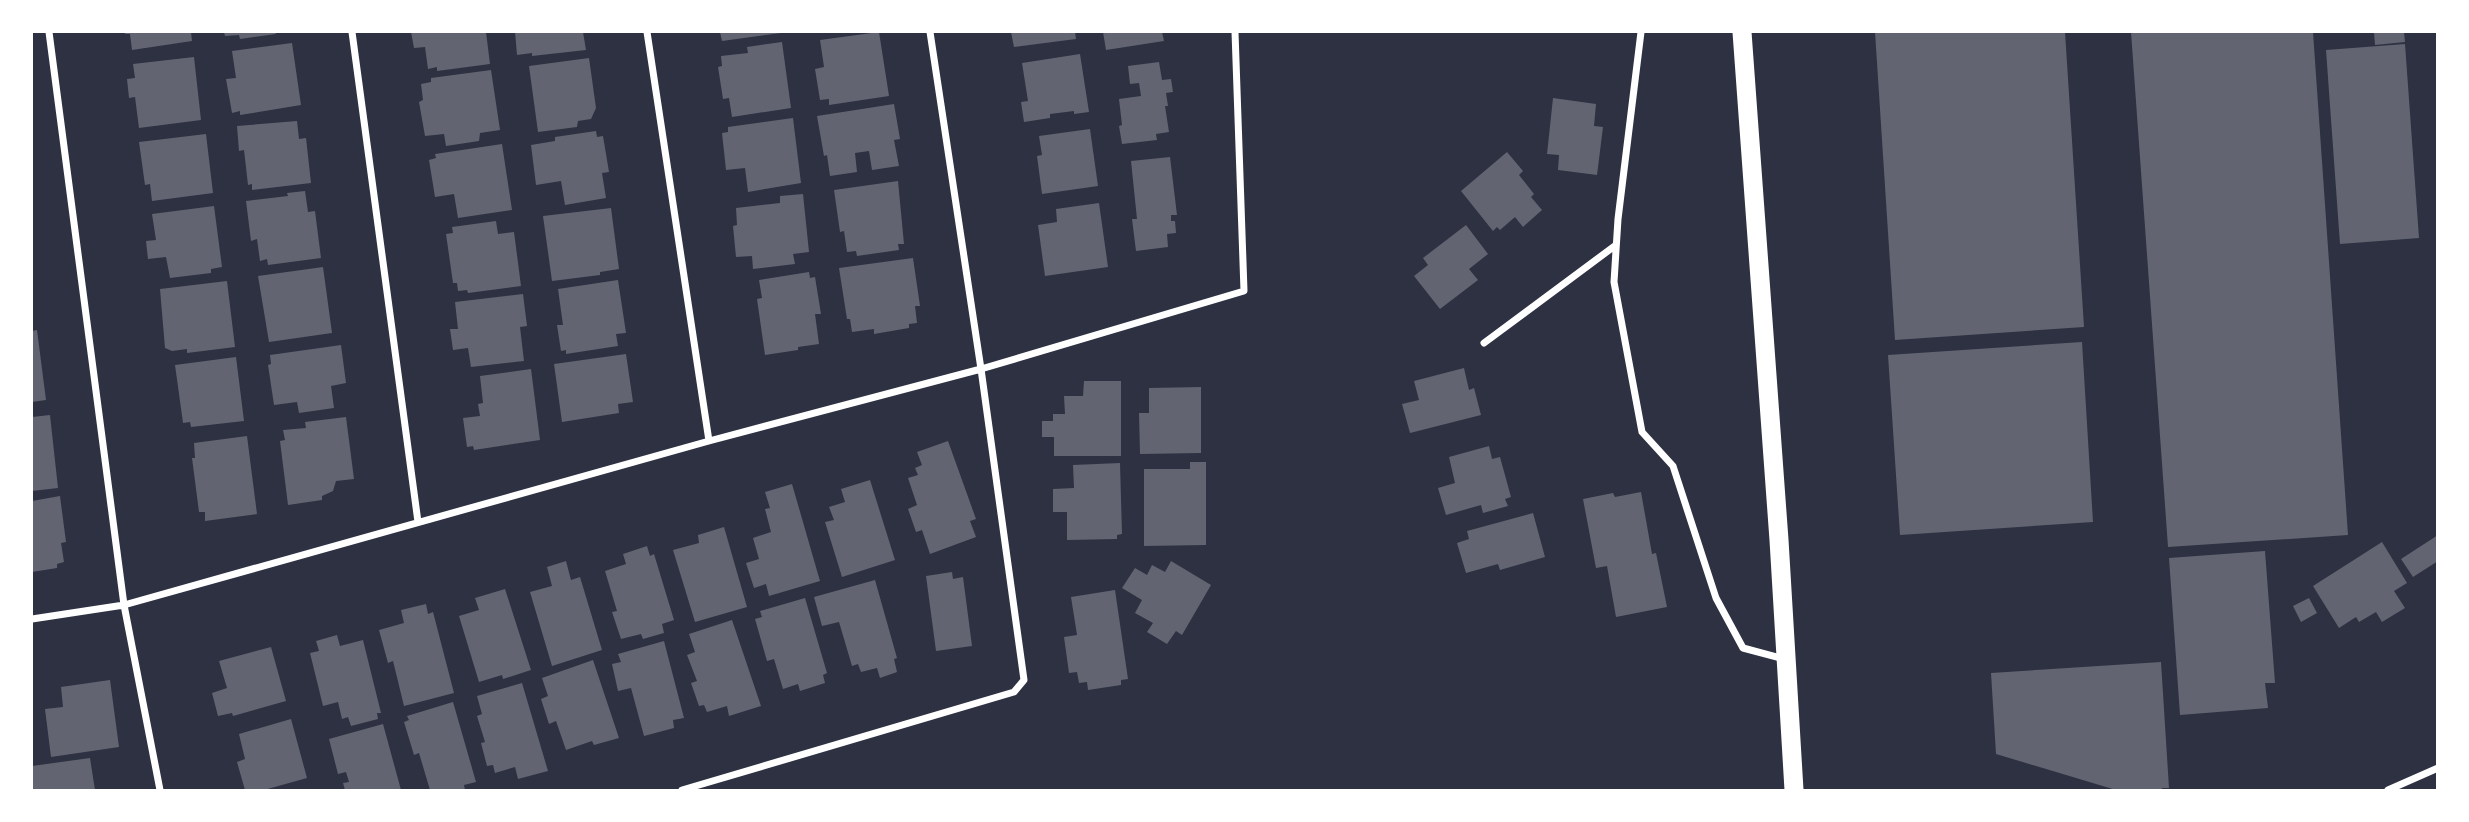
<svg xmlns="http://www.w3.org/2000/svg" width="2469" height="822" font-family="Poppins,sans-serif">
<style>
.building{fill:#626471}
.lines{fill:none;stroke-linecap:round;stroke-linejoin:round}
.minor{stroke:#fff;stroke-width:7}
.trunk{stroke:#fff;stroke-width:19}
</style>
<rect width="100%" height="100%" fill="#2d3142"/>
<!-- building -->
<path class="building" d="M125,32H191L192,41L132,50L130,34H125Z
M224,32H275L276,34L240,39L239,35L225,36Z
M411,32H486L490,64L437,71V67L428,69L425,47L414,48Z
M515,32H583L586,50L532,56V53L517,55Z
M720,32H781V33L722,41Z
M879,32L889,96L829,105V99L820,100L815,69L824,67L820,40Z
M1011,32H1075L1076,39L1014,47Z
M1103,32H1162L1164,41L1106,50Z
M1875,32H2065L2084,327L1895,340Z
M2131,32H2313L2348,535L2168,547Z
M2374,32H2404L2405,42L2375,45Z
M782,42L791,108L732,117L729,98L723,99L718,67L722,66L721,56L748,53L747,47Z
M292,43L301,105L240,115V111L232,113L226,79L236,78L232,51Z
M2405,44L2419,238L2340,244L2326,50Z
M1080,54L1089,112L1074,114V111L1050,114V118L1024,122L1021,102L1028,101L1022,63Z
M194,57L201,120L139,128L135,97L129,98L127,79L135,78L133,64Z
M589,58L596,108L591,119L578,121L577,127L538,132L529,66Z
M1159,62L1162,80L1171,79L1173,92L1166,93L1168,106H1165L1169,132L1156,134L1157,140L1122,144L1119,126L1122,125L1119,99L1141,96L1139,83L1130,84L1128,66Z
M491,70L500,130L480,133L479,141L446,146L444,134L425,136L419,102L423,100L421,84L431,82V78Z
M1553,98L1596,104L1594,126L1603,127L1597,175L1558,170L1559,155L1547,154Z
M894,104L900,139L894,140L899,166L872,170L869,151L855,153L857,172L830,176L827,155L824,156L817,116Z
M793,118L801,183L748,192L745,168L726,170L722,133L728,132V127Z
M297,121L299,139L306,138L311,183L252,190V184L248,185L244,150L239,151L237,126Z
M1090,129L1098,186L1042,194L1037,156L1042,155L1039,136Z
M596,131L597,137L603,136L609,172L602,173L606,198L565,205L561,181L536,185L531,145L555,141V137Z
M206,134L213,193L152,201L150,184L145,185L139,142Z
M502,144L512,210L458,218L454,194L435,197L429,160L436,158L435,154Z
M1507,152L1523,171L1519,175L1534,194L1531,197L1542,210L1523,227L1515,217L1500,230L1497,227L1493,231L1461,191Z
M1170,157L1177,215H1171V221H1175L1176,233L1167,234L1168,247L1136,251L1132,219H1137L1131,161Z
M898,181L904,244H898L899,250L857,256L856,251L847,252L844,231L840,232L834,190Z
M305,191L308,212L315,211L321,258L268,265L267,259L260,261L257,239L251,241L246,201L288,196L287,193Z
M803,194L809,252L793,254L795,264L753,269L752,256L736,257L733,226L737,225L736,208L780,203V196Z
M1099,203L1108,267L1045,276L1038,225L1057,222L1056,209Z
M214,206L222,267L211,269V273L170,278L166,257L148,259L146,241L156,240L152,214Z
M611,208L619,269L600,272V275L552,281L543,216Z
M496,221L498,234L514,232L521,286L468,293L467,290L458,291L457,283H453L446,234L453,233L452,227Z
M1466,225L1488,254L1469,269L1478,280L1440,309L1414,276L1428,265L1423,258Z
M913,258L920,306H915L917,323L909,324V328L874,334V329L852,332L850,319H847L839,268Z
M323,267L332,333L269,342L258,276Z
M809,272L810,278L815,277L821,314H815L819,344L798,347V350L765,355L757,299L762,298L759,280Z
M618,280L626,333L616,334L618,346L566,354V350L561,351L557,325H563L558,289Z
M227,281L235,347L187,353V349L172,351L165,348L160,289Z
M523,294L527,326L520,327L524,361L471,367L468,348L453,350L450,329H458L455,302Z
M37,330L46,400L32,402V331Z
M2082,342L2093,522L1900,535L1888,355Z
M341,345L346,383L331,386L334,408L299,413L297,402L274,405L268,365L271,364L270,355Z
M626,354L633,402L618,404L619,413L562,422L554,364Z
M236,357L244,421L191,427L190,422L183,423L175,365Z
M1464,368L1469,390L1474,388L1481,415L1410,433L1402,404L1419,400L1414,381Z
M531,369L540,440L474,450L473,446L467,447L463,418L480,416L478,404L483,403L480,376Z
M1084,381H1121V456H1054V437H1042V421H1053V414H1065L1064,396H1083Z
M1201,387V453L1140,454L1139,413H1149V388Z
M50,415L58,488L32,491V417Z
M346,417L354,479L336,481L333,491L322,496V500L288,505L280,441L285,440L283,430L306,428L305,422Z
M247,436L257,514L205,521V512H199L192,458H195L194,443Z
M948,441L976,519L970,521L976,537L930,554L922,530L916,532L908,509L917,505L908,478L918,475L915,468L922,465L917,452Z
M1489,446L1492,459L1500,457L1511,497L1505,499L1508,506L1483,513L1481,505L1446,515L1438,488L1455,483L1449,457Z
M1190,462H1206V545L1144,546V469H1190Z
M1120,463L1122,534L1117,535V539L1067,540V512H1053V489L1074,488L1073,465Z
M870,480L895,560L842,577L825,522L834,520L829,507L845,502L841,489Z
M792,484L820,581L769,596L766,584L754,588L746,563L759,559L753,538L771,532L765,509L770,508L765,492Z
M1641,492L1652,554L1656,553L1667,607L1616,617L1607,566L1596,568L1583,499L1613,493L1615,497Z
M60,496L66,542L61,543L64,562L57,564V568L32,572V501Z
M1533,513L1545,557L1500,570L1498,564L1466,573L1457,543L1469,539L1467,531Z
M724,527L747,607L695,622L673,550L699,543L698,535Z
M2438,535V561L2413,577L2401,559Z
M2382,542L2407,583L2394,591L2405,608L2382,622L2376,612L2359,622L2356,617L2339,628L2313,586Z
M647,546L650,556L654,554L674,620L662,624L664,633L643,639L641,634L621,639L612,612L617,611L605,571L626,564L623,554Z
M2265,551L2275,683H2265L2268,708L2180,715L2169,558Z
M566,561L571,580L580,577L602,650L552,666L530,592L552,586L547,567Z
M1171,561L1211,585L1182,635L1176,631L1167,644L1147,632L1153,623L1135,613L1142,600L1122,588L1135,568L1147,575L1152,565L1165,572Z
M952,572L953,579L963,577L972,646L936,651L926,576Z
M875,580L897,658L894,659L897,672L880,678L877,668L861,672L858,664L852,666L839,622L822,626L814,597Z
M505,589L531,670L503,679L502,675L479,682L459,616L479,610L475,598Z
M1115,590L1128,679L1121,680V685L1088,690L1087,682L1079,683L1077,672L1069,673L1064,637L1077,635L1071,597Z
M805,598L827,673L823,675L825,683L800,691L798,684L783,689L774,659L767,661L755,619L762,617L760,611Z
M2309,598L2317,613L2301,622L2293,606Z
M426,604L428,614L433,612L454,693L404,706L393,661L388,663L379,630L404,623L401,610Z
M732,620L761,706L729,716L727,706L707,712L704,705L699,706L691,683L697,681L687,655L695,652L689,634Z
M337,635L340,646L363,640L381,713H377L378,719L351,726L348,717L342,719L338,702L323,706L310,653L319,651L316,641Z
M664,641L684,718L673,720L674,728L644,736L631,688L618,691L612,664L621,662L618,654Z
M271,647L286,701L233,716L232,713L218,716L212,693L227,688L219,661Z
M593,660L619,738L594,745L592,741L566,750L556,721L549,724L541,699L548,696L542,678Z
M2161,662L2169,788H2162V790H2116L1996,754L1991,673Z
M110,680L119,747L51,757L45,709L63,707L61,687Z
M522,683L548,771L518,779L515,767L495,773L493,765L487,766L481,743L485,742L477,716L482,714L477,696Z
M453,702L476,782L464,785L465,790H430L419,753L414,755L404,722L409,720L407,716Z
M291,719L307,778L264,790H245L237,762L245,759L239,734Z
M383,724L401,790H345L343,783L349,782L346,772L338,774L329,739Z
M90,758L95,790H32V766Z"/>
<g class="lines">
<!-- minor -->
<path class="minor" d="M49,32L124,605L160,790
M352,32L418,522
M647,32L709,441
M1641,32L1618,219L1614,282L1642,432L1673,466L1716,598L1743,648L1784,659
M1484,343L1616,245
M32,619L124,605L709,441L981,369L1244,291L1235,32
M682,790L1014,692L1024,680L981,369L930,32
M2388,790L2438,768"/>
<!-- trunk -->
<path class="trunk" d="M1742,32L1779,540L1794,790"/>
</g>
<!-- border -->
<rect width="2469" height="822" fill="none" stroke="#ffffff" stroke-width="66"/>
</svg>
